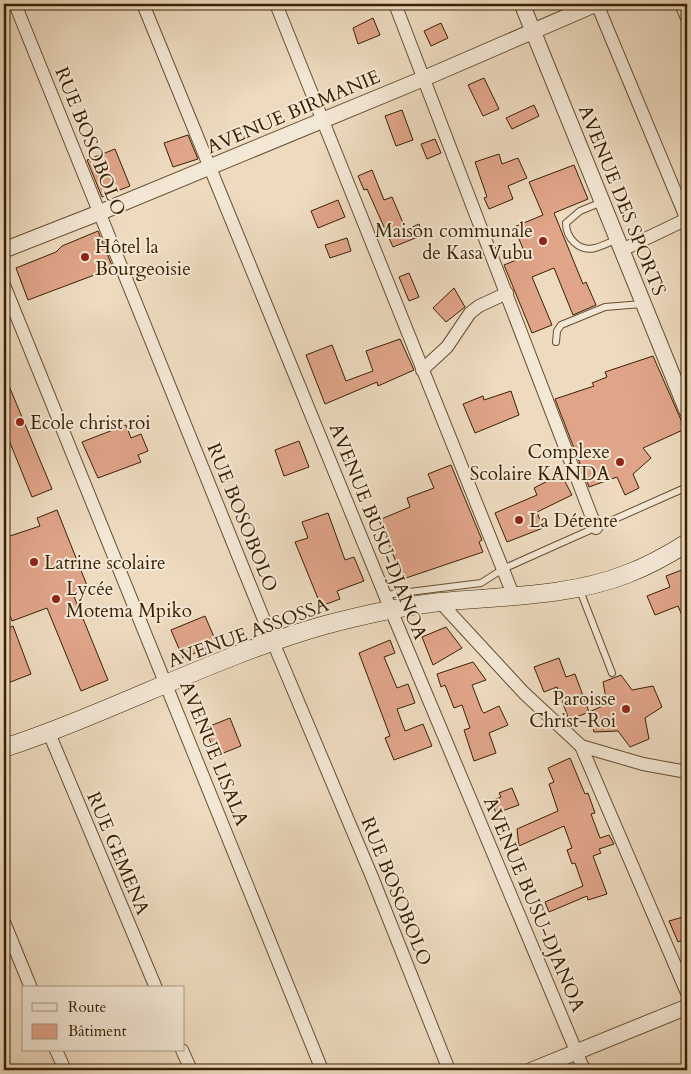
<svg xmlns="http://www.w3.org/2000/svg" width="691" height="1074" font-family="Cardo,serif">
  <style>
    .building { fill: #e0a489; stroke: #392102 }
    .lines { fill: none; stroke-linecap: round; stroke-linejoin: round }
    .service-casing { stroke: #664f31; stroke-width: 8 }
    .minor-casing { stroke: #664f31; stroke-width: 14 }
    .tertiary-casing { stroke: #664f31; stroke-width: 17 }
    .secondary-casing { stroke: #392102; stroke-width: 19 }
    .service { stroke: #f3e7d5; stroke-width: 6 }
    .minor { stroke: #f3e7d5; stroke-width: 12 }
    .tertiary { stroke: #f3e7d5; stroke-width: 15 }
    .secondary { stroke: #f3e7d5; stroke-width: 18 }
    .poi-dot { fill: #8f2418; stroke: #f3e7d5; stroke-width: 2 }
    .labels { text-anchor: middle; stroke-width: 4; stroke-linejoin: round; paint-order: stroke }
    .street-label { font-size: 19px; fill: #392102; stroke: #f3e7d5 }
    .poi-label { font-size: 19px; fill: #392102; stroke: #f3e7d5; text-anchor: start }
  </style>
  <rect width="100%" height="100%" fill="#eddabf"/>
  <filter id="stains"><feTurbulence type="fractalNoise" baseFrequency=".004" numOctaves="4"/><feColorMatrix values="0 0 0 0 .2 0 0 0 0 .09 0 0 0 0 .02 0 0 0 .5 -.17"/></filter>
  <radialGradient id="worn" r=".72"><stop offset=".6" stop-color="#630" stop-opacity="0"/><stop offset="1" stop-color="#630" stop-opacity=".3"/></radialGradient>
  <g class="building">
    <polygon points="373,18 380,35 358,44 353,28"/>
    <polygon points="441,23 448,38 431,46 424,31"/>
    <polygon points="484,78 499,109 483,116 468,85"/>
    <polygon points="534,105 539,116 512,129 506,118"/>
    <polygon points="402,110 413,140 396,146 385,116"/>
    <polygon points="188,135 198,159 173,167 164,143"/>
    <polygon points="435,139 441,153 427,159 421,144"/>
    <polygon points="115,149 130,186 102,197 87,160"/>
    <polygon points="499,154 502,164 518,158 527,178 508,186 513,199 489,209 484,198 487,197 475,162"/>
    <polygon points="574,165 588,199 554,213 583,284 586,282 596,305 573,315 554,268 532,277 552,325 532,333 504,265 526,256 514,227 543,215 529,182"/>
    <polygon points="372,170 384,200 392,197 406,230 419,224 423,235 393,247 367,189 364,190 358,176"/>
    <polygon points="338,200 345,217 318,228 311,211"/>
    <polygon points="98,231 113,268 28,300 16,268 56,252 62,246"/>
    <polygon points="347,238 351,251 330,258 325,245"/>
    <polygon points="409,273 419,297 409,301 399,277"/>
    <polygon points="454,288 465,307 446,322 433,308"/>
    <polygon points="400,339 414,370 378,386 377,382 325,404 306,355 332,345 346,381 373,371 366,351"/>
    <polygon points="653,356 685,429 643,448 651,458 633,474 639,488 625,495 617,477 589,487 555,399 594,386 592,383 607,377 605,372"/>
    <polygon points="4,374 52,489 32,497 4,428"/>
    <polygon points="511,391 519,415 475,433 463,404 483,396 484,400"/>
    <polygon points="126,425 131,438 141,434 148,451 138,455 141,462 98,478 82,442"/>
    <polygon points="299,441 309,467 284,476 275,450"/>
    <polygon points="451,465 482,540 479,542 483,552 403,579 379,520 410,507 407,498 434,488 428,474"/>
    <polygon points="561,474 572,495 537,512 543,528 507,542 495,513 537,495 534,488"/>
    <polygon points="57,510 88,588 73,594 108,680 81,691 47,608 12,621 4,600 4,538 40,526 37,518"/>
    <polygon points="328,513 345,560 354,557 364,581 337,591 340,599 321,606 295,542 308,538 302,522"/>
    <polygon points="687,568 687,627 678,606 655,615 647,596 670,587 666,576"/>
    <polygon points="205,616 217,644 183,658 171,630"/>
    <polygon points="13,626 31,674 8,683 4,673 4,630"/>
    <polygon points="446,627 462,648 433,665 422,637"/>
    <polygon points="390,640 395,653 384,657 397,688 408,684 415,703 397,709 405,731 423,724 432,746 394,760 385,738 390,736 359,653"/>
    <polygon points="559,658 566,677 575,674 589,712 569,720 557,687 544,692 534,667"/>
    <polygon points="473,662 486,680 472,685 482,711 484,713 499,706 508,725 489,733 496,753 474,761 464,730 470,728 462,705 454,708 445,685 441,687 437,674"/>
    <polygon points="621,675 632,690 653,686 662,707 645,718 649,739 630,747 618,731 594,732 589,712 607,704 603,682"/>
    <polygon points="230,718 241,746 216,756 205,728"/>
    <polygon points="570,758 585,794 588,793 595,813 591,814 600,838 609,835 614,844 599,849 601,853 593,856 607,894 588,900 587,896 549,912 545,902 583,886 575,863 572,864 567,850 572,848 564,826 519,846 517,829 558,811 549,784 554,782 548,768"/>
    <polygon points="512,788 519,805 496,813 491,801 501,797 499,793"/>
    <polygon points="683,917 687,925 687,938 678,942 669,921"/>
  </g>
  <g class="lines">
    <defs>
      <g id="service">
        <path d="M 602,202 L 580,211 L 566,223 C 566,238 579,252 595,248 C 603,246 610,242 618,239"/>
        <polyline points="556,342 557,331 561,325 605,307 642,304"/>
        <polyline points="579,588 612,673"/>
        <polyline points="385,595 481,583 503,569 552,547 687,487"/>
      </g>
      <g id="minor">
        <polyline points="15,4 273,642 372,877 449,1070"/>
        <polyline points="143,4 391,610 584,1070"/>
        <polyline points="276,4 514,597"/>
        <polyline points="395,4 596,528"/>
        <polyline points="597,4 687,220"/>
        <polyline points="681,4 687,18"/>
        <polyline points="622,250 687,219"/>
        <polyline points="4,285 322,1070"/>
        <polyline points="422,370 447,347 470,313 479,306 507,293"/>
        <polyline points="440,602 524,693 581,746 643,764 687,772"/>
        <polyline points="49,733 156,988"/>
        <polyline points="581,746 687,993"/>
        <polyline points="4,922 31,988"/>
        <polyline points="56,1050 65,1070"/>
        <polyline points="182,1050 191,1070"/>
      </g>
      <g id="tertiary">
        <polyline points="522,4 687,411"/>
        <polyline points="4,250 101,212 425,78 596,4"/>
        <polyline points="532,1070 687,1007"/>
      </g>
      <path id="secondary" d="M 4,748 C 113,712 215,656 325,625 C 363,615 402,606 440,602 C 502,596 568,597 627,574 C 648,566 668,555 687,543"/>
    </defs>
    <use href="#service" class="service-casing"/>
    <use href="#minor" class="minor-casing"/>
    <use href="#tertiary" class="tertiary-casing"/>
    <use href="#secondary" class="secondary-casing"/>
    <use href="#service" class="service"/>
    <use href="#minor" class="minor"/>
    <use href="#tertiary" class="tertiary"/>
    <use href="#secondary" class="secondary"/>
  </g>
  <g class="poi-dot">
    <circle cx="543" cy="241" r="5"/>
    <circle cx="85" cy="257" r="5"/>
    <circle cx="20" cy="422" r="5"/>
    <circle cx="620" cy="462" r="5"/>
    <circle cx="519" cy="520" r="5"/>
    <circle cx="34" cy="562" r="5"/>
    <circle cx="56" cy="599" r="5"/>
    <circle cx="626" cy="709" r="5"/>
  </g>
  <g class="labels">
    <g class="street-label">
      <text transform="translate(293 111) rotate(-23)" y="7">AVENUE BIRMANIE</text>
      <text transform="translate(91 141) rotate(68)" y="7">RUE BOSOBOLO</text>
      <text transform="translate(623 200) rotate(68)" y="7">AVENUE DES SPORTS</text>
      <text transform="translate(243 517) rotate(68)" y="7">RUE BOSOBOLO</text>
      <text transform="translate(379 531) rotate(68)" y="7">AVENUE BUSU-DJANOA</text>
      <text transform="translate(248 632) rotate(-20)" y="7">AVENUE ASSOSSA</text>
      <text transform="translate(215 753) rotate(68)" y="7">AVENUE LISALA</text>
      <text transform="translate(119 853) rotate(67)" y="7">RUE GEMENA</text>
      <text transform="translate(397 891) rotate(68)" y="7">RUE BOSOBOLO</text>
      <text transform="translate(535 904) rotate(67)" y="7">AVENUE BUSU-DJANOA</text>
    </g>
    <g class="poi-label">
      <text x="533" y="237" text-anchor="end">Maison communale<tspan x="533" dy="22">de Kasa Vubu</tspan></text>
      <text x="95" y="253">Hôtel la<tspan x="95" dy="22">Bourgeoisie</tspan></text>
      <text x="30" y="429">Ecole christ roi</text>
      <text x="610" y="458" text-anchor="end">Complexe<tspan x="610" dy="22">Scolaire KANDA</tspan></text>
      <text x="529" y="527">La Détente</text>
      <text x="44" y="569">Latrine scolaire</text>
      <text x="66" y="595">Lycée<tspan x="66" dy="22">Motema Mpiko</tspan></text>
      <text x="616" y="705" text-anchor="end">Paroisse<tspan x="616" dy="22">Christ-Roi</tspan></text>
    </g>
  </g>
  <rect width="691" height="1074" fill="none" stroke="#eddabf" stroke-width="20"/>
  <rect x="5" y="5" width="681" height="1064" fill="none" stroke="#392102" stroke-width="2.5"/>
  <rect x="10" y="10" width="671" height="1054" fill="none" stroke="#392102"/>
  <rect x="22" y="986" width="162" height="65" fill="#f3e7d5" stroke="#a99881"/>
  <rect x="32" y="1003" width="25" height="8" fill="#f3e7d5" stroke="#a99881"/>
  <text x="68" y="1012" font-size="15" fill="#392102">Route</text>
  <rect x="32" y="1024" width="25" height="15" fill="#e0a489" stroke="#a99881"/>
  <text x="68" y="1036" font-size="15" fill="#392102">Bâtiment</text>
  <rect width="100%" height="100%" filter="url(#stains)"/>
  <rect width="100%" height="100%" fill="url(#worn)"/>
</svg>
